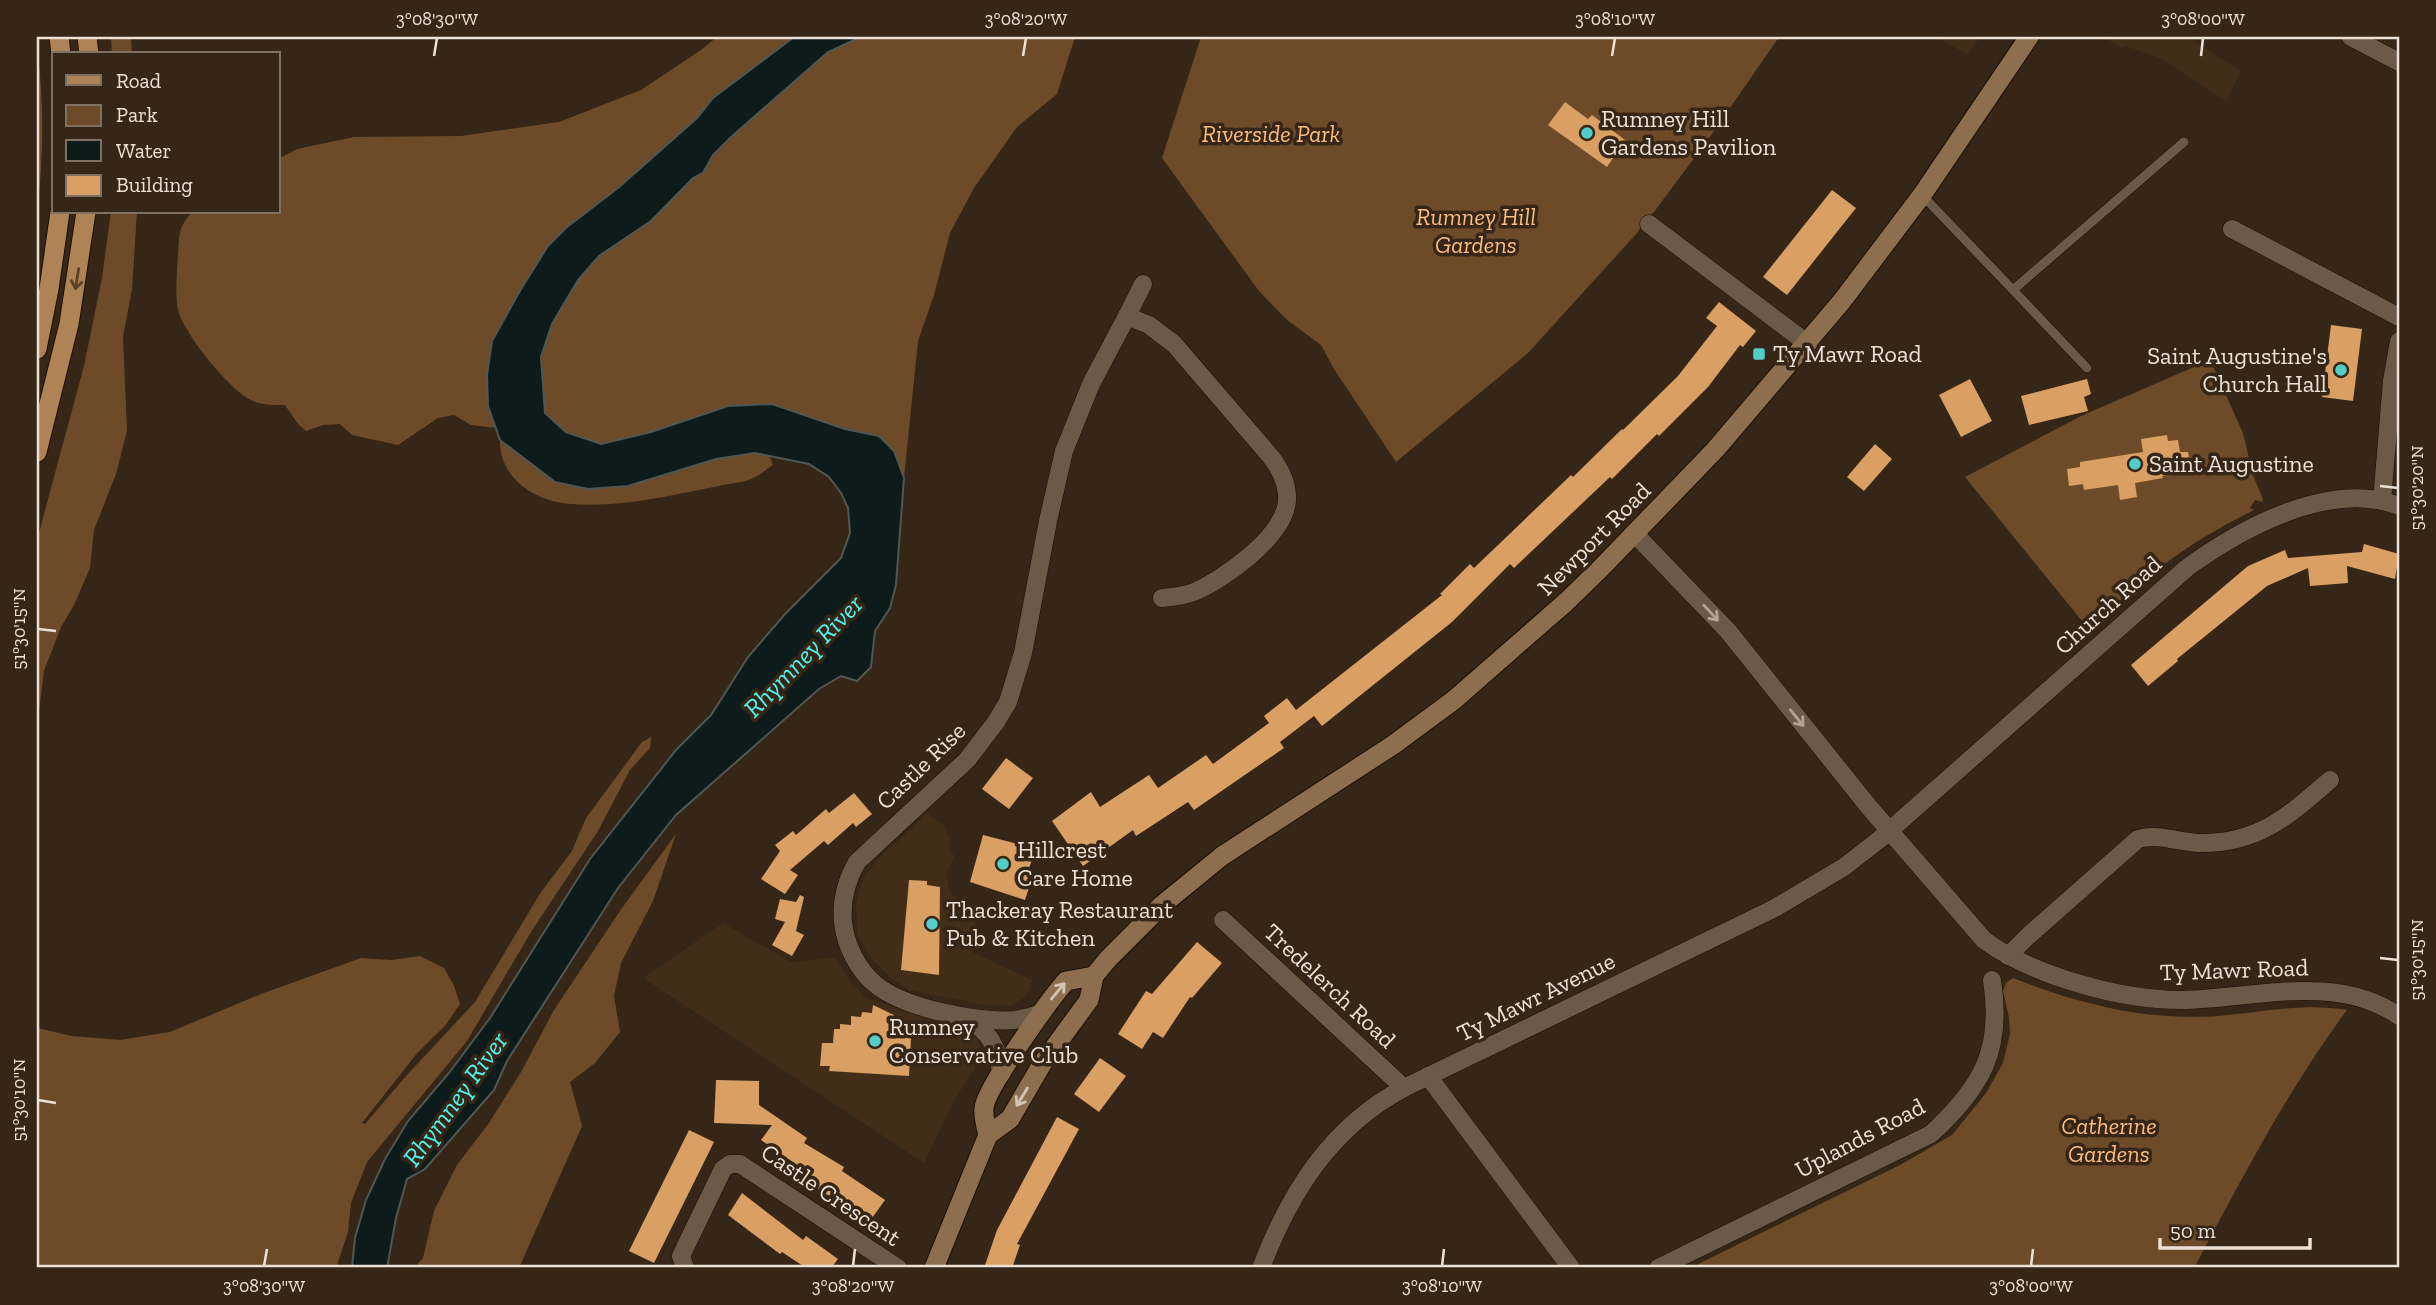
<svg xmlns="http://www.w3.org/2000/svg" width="2436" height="1305" font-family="'Zilla Slab',serif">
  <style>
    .built { fill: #422e18 }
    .green { fill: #6d4b28 }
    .water { fill: #0d1c1b; stroke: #505753; stroke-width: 2 }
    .building { fill: #da9f62 }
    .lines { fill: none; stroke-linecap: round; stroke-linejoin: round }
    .service-casing { stroke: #1d0f02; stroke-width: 10 }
    .minor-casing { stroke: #1d0f02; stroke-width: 19 }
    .secondary-casing { stroke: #1d0f02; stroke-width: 21 }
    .primary-casing { stroke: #1d0f02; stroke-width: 21 }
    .service { stroke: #6b5a48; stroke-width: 9 }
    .minor { stroke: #6b5a48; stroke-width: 18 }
    .secondary { stroke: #8d6f4f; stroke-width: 19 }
    .primary { stroke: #af8355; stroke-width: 19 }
    .oneway { stroke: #5a422a }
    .oneway2 { stroke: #b1a497 }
    .oneway3 { stroke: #d4c4b5 }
    .ticks { fill: none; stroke: #ebe1d7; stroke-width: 2.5 }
    .poi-dot { fill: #54cdc8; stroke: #362617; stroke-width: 2.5 }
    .labels { text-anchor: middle; stroke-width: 7; stroke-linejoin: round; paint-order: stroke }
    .poi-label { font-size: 24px; fill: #ebe1d7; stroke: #362617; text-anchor: start }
    .park-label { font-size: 24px; font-style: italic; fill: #fbbc7d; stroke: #362617 }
    .street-label { font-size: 24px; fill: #ebe1d7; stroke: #362617 }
    .water-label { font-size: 26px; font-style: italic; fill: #4ff6ef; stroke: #362617 }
    .neatline { fill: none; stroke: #ebe1d7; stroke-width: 2.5 }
    .ticks-label { font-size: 18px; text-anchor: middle; fill: #ebe1d7 }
  </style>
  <rect width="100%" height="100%" fill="#362617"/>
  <g class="built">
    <polygon points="1937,37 1980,37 1968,55"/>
    <polygon points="2104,37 2197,37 2195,42 2241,71 2226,102 2164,60 2126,46 2121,48"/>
    <polygon points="927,814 945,825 950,841 948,850 955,856 947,872 948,887 953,896 977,907 970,951 1032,980 1027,995 1013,1005 989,1006 909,990 890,977 871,958 858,936 856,903 862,881 877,860"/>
    <polygon points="723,923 791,962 835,957 848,978 866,998 969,1032 979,1042 981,1059 955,1099 924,1163 643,978"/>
  </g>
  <g class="green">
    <polygon points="111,37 131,37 132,54 112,54"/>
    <path d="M 717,37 L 794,37 L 713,98 L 697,118 L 618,188 L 488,406 L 496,428 L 471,425 L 454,415 L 438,418 L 398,445 L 352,435 L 340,424 L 323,425 L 306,431 L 298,424 L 285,405 C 275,405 263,405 253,401 C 231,392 184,334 178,310 C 175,294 177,272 178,256 C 180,234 177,229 192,212 L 278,212 L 278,159 L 297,149 L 354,137 L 461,136 L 559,122 L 641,90 L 701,50 Z"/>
    <polygon points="861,37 1075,37 1057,94 1017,127 974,188 950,233 934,295 918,341 904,478 894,451 879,436 728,406 651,432 601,444 566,432 545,413 541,357 552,324 578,280 599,256 651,221 693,178 703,173 713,155 730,138 828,52"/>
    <polygon points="1201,37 1779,37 1712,134 1654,212 1640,224 1641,227 1637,233 1528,353 1396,462 1334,369 1321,345 1287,320 1259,291 1162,158"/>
    <path d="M 37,46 C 44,101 44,156 37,211 Z"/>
    <polygon points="111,212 137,212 132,289 123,337 127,431 116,474 94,530 90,568 74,605 61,627 44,671 37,727 37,540 84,366 102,278"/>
    <path d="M 2210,360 L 2243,433 L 2253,475 L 2263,499 L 2262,502 L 2255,500 L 2250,508 L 2254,510 C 2228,523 2203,537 2180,553 C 2147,575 2120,605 2091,632 L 1965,477 L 2081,416 Z"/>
    <path d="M 500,440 L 519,453 L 682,468 L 716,459 L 755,453 L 769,456 L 773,465 C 767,469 761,474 755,477 C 745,483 730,483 719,486 C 673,495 618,508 571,504 C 535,502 499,478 500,440 Z"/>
    <polygon points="651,737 650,748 630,770 598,831 531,932 467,1041 367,1162 351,1203 348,1232 336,1268 37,1268 37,1028 72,1036 120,1040 170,1032 261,994 361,958 391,960 420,956 444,968 454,986 460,1004 445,1026 418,1052 362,1123 365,1124 407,1075 475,1002 541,892 572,851 586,818 642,742"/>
    <polygon points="676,834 653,901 621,963 614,996 620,1032 595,1063 570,1082 582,1126 519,1268 414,1268 423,1258 434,1211 457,1165 489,1123 521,1072 554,1010 622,908"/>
    <path d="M 2013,978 C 2079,1004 2146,1021 2218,1016 C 2260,1013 2305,1002 2347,1010 C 2287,1091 2241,1180 2194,1268 L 1690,1268 L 1900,1165 L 1952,1135 L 1986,1093 L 2003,1063 L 2010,1034 L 2009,1018 L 2003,991 L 2006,983 Z"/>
  </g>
  <polygon class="water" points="794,37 861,37 828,52 730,138 713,155 703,173 693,178 651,221 599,256 578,280 552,324 541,357 545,413 566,432 601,444 651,432 728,406 772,404 845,429 879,436 894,451 904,478 896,585 890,608 875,631 871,667 857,681 841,676 819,689 676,815 618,888 507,1061 494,1090 425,1169 407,1179 396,1218 387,1268 352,1268 355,1238 366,1200 385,1159 408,1121 449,1073 490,1018 590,859 676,750 711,715 748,657 786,613 841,558 850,533 848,508 841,493 829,477 809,464 755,453 716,459 628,486 588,489 555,482 500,440 488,406 487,375 492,341 521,289 548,246 567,227 618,188 697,118 713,98"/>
  <g class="building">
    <polygon points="1565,102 1588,119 1592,115 1625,140 1607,167 1548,125"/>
    <polygon points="1832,190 1856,208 1787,295 1763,277"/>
    <polygon points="1719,302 1756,331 1743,347 1740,345 1708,387 1659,436 1657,434 1612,479 1610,477 1514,568 1510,564 1452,622 1322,726 1314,716 1280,742 1284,748 1194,810 1188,802 1136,836 1133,830 1083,866 1052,821 1091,792 1100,807 1149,775 1158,788 1206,755 1213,764 1269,723 1264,716 1287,698 1296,710 1442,595 1440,594 1470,564 1474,568 1571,475 1573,477 1622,429 1623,430 1678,376 1717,326 1706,318"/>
    <polygon points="2331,325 2362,329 2353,401 2322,397"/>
    <polygon points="1970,379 1992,421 1961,437 1939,395"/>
    <polygon points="2087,379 2091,394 2084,397 2088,411 2029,425 2021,396"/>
    <polygon points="2167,435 2168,441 2178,440 2180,452 2188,452 2191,472 2162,476 2163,478 2135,483 2137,497 2120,500 2118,485 2084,490 2083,484 2069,486 2067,469 2080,467 2080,462 2143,452 2141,439"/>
    <polygon points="1875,444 1892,459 1864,491 1847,477"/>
    <polygon points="2364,544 2399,554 2395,579 2347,566 2348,583 2310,586 2308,568 2267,586 2177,659 2178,661 2148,686 2131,665 2248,566 2285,550 2288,558 2362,552"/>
    <polygon points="1006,758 1033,778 1009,809 982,789"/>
    <polygon points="854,793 872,814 856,827 853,823 828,845 824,841 790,870 798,875 785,894 761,879 780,851 775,845 793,831 796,835 826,809 829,813"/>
    <polygon points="983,835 1022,845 1019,853 1033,858 1028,870 1034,872 1025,900 970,882"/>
    <polygon points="909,880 927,881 927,885 940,887 939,975 901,970"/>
    <polygon points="800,895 804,897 796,931 804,935 792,956 772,945 785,922 775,919 780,899 796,902"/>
    <polygon points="1197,942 1222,963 1192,998 1190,997 1163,1038 1153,1032 1142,1049 1118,1034 1146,991 1152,994"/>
    <polygon points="873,1005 894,1015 891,1033 911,1038 909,1076 829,1071 830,1066 820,1066 822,1043 833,1043 834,1029 840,1029 840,1024 851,1025 851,1016 861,1017 862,1012 872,1013"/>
    <polygon points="1100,1058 1126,1076 1099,1112 1074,1094"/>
    <polygon points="716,1080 759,1081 759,1105 807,1138 804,1143 844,1167 842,1171 885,1200 867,1225 839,1206 841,1203 798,1177 803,1169 761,1140 772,1125 714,1123"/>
    <polygon points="1057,1117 1079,1129 1017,1244 1020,1245 1012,1268 984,1268 997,1230"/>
    <polygon points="689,1130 714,1142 654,1263 629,1251"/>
    <polygon points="742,1193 803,1240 806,1236 838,1259 831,1268 806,1268 782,1252 780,1254 728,1215"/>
  </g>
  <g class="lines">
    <defs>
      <g id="service">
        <polyline points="1922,195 2013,290 2184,142"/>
        <polyline points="2013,290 2087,368"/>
      </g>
      <g id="minor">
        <polyline points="2351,37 2399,62"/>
        <polyline points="1649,224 1808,344"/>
        <polyline points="2232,229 2399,317"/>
        <polyline points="1127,316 1143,284"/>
        <polyline points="2382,501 2392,381 2399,341"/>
        <path d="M 1634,533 L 1728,631 L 1869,807 L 1984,940 C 2033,976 2121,1000 2181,1000 C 2253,999 2335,972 2399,1016"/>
        <polyline points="1223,920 1404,1088"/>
        <path d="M 2008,956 L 2027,937 L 2138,839 C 2158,833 2181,843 2202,843 C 2260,843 2289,815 2330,780"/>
        <path d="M 1040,1014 C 1032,1016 1023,1019 1014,1020 C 978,1023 903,1008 875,984 C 858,970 846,946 843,923 C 841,901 846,881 857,862 L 967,760 L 996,722 L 1008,702 L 1023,653 L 1048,521 L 1064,451 L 1091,384 L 1127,316 L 1149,325 L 1174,344 L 1271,457 C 1281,470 1288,484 1287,501 C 1284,537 1224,579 1194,592 C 1184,596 1173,597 1162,598"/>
        <path d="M 968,1018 C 989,1033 999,1047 1001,1074"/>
        <polyline points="1428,1076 1571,1268"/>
        <polyline points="685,1268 681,1256 723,1169 730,1164 740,1164 898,1268"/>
        <path d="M 1261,1268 C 1290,1192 1331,1127 1404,1088 L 1775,908 L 1844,867 L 1880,839 L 2188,567 C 2242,528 2331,479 2399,506"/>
        <path d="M 1658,1268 L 1931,1134 C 1982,1087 2003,1050 1992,980"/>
      </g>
      <g id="secondary">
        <path d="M 988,1135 C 986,1127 983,1117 984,1108 C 985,1089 1051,998 1066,981 L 1094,976"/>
        <polyline points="934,1268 988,1135 1010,1119 1042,1064 1089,1000 1094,976 1108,959 1162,905 1222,856 1393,745 1454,700 1566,602 1602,567 1715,450 1842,301 1922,195 2029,37"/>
      </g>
      <g id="primary">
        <polyline points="59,37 61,54"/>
        <polyline points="87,37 89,54"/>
        <polyline points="37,349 49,289 60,212"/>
        <polyline points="37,452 69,324 86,212"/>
      </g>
    </defs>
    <use href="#service" class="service-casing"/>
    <use href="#minor" class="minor-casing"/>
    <use href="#secondary" class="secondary-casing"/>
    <use href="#primary" class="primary-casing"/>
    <use href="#service" class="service"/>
    <use href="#minor" class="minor"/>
    <use href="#secondary" class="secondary"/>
    <use href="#primary" class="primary"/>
  </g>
  <defs><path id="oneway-shaft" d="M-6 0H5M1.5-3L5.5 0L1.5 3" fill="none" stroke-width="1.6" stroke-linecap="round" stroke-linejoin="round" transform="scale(1.75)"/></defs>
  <use class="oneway" href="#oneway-shaft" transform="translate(77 279) rotate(99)"/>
  <g class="oneway2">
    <use href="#oneway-shaft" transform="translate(1711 613) rotate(47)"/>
    <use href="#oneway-shaft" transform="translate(1797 718) rotate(51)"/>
  </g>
  <g class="oneway3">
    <use href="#oneway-shaft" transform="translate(1058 991) rotate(-50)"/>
    <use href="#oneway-shaft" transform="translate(1022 1097) rotate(121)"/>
  </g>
  <path class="ticks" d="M 434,56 L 437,38M 1023,56 L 1026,38M 1612,56 L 1615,38M 2201,56 L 2203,38M 2380,486 L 2398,488M 38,629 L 56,631M 2380,958 L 2398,960M 38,1100 L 56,1103M 264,1266 L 267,1249M 853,1266 L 855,1249M 1442,1266 L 1444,1249M 2031,1266 L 2033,1249"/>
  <g class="poi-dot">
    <circle cx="1587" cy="133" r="7"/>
    <rect x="1752" y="347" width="14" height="14" rx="3.5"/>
    <circle cx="2341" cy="370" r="7"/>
    <circle cx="2135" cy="464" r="7"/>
    <circle cx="1003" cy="864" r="7"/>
    <circle cx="932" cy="924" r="7"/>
    <circle cx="875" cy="1041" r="7"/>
  </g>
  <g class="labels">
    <g class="poi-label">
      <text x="1601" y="127">Rumney Hill<tspan x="1601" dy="28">Gardens Pavilion</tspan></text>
      <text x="1773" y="362">Ty Mawr Road</text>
      <text x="2327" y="364" text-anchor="end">Saint Augustine's<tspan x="2327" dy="28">Church Hall</tspan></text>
      <text x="2149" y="472">Saint Augustine</text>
      <text x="1017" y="858">Hillcrest<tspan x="1017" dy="28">Care Home</tspan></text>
      <text x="946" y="918">Thackeray Restaurant<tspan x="946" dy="28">Pub &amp; Kitchen</tspan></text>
      <text x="889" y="1035">Rumney<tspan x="889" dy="28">Conservative Club</tspan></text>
    </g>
    <g class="park-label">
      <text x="1271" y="142">Riverside Park</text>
      <text x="1476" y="225">Rumney Hill<tspan x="1476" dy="28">Gardens</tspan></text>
      <text x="2109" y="1134">Catherine<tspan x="2109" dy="28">Gardens</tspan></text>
    </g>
    <g class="street-label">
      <text transform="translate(1594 539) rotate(-45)" y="8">Newport Road</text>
      <text transform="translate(2108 605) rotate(-42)" y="8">Church Road</text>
      <text transform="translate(921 766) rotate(-44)" y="8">Castle Rise</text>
      <text transform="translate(2234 970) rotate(-2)" y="8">Ty Mawr Road</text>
      <text transform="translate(1330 986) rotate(43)" y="8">Tredelerch Road</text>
      <text transform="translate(1536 997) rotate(-26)" y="8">Ty Mawr Avenue</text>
      <text transform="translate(1860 1138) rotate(-28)" y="8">Uplands Road</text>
      <text transform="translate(831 1195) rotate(34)" y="8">Castle Crescent</text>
    </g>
    <g class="water-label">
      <text transform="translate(803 656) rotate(-46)" y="9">Rhymney River</text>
      <text transform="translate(455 1099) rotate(-54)" y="9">Rhymney River</text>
    </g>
  </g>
  <rect width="2436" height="1305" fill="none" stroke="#362617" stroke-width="77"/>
  <rect x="52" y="52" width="228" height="161" fill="#362617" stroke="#7e7164" stroke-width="2"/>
  <rect x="66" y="75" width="35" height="10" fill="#af8355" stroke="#7e7164" stroke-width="2"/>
  <text x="116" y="88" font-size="21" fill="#ebe1d7">Road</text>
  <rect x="66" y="105" width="35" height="21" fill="#6d4b28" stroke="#7e7164" stroke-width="2"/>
  <text x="116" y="122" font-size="21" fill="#ebe1d7">Park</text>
  <rect x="66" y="140" width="35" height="21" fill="#0d1c1b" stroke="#7e7164" stroke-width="2"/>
  <text x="116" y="158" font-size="21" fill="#ebe1d7">Water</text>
  <rect x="66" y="175" width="35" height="21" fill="#da9f62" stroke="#7e7164" stroke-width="2"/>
  <text x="116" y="192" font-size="21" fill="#ebe1d7">Building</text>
  <path d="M2160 1238v10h150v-10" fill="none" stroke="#ebe1d7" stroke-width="3.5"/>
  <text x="2170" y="1238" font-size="21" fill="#ebe1d7" stroke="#362617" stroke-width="5" paint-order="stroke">50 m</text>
  <rect x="38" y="38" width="2360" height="1228" class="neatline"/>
  <g class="ticks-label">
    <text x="437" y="25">3°08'30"W</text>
    <text x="1026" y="25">3°08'20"W</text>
    <text x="1615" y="25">3°08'10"W</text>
    <text x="2203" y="25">3°08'00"W</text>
    <text transform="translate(2417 488) rotate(-90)" y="6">51°30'20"N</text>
    <text transform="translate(19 629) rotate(-90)" y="6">51°30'15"N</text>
    <text transform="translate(2417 960) rotate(-90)" y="6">51°30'15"N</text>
    <text transform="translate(19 1100) rotate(-90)" y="6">51°30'10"N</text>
    <text x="264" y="1292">3°08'30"W</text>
    <text x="853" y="1292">3°08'20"W</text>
    <text x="1442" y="1292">3°08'10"W</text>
    <text x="2031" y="1292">3°08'00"W</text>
  </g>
</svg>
